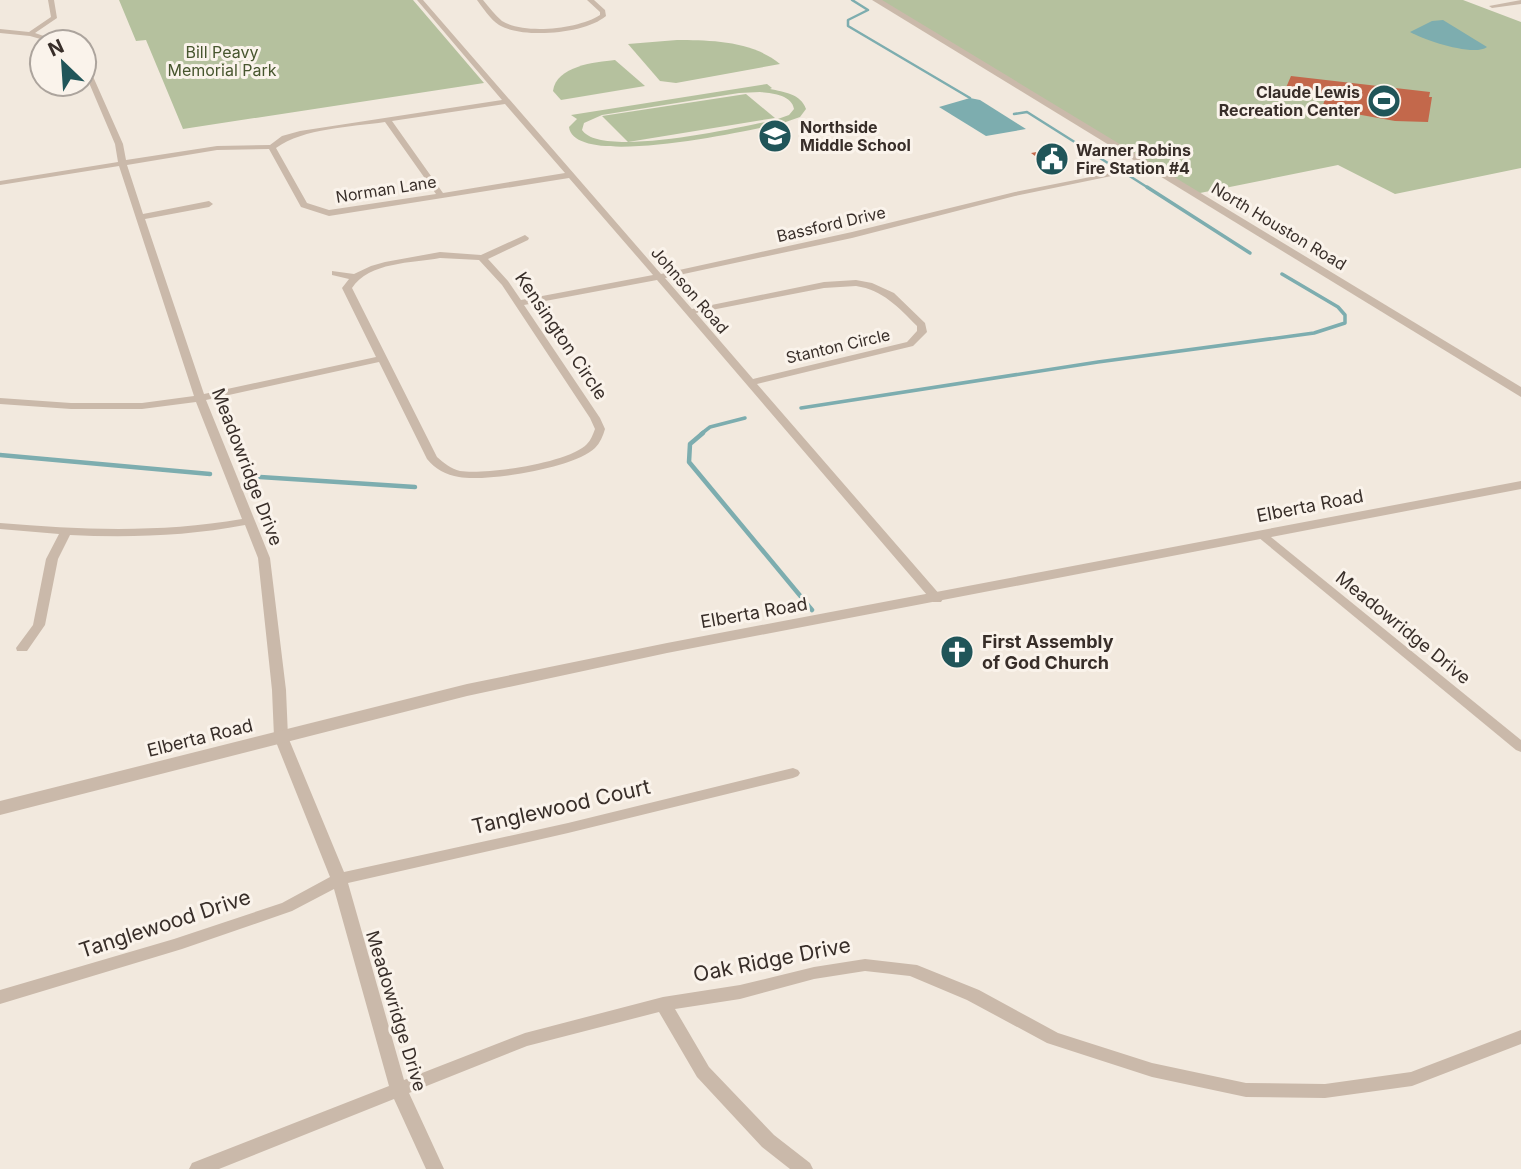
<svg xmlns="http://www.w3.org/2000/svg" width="1521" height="1169" font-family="Inter,sans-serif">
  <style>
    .green { fill: #b5c19e; fill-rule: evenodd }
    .water { fill: #7dadaf }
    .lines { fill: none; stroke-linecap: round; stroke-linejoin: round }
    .stream-far2 { stroke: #7dadaf; stroke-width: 2.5 }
    .stream-far1 { stroke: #7dadaf; stroke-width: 3.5 }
    .stream { stroke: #7dadaf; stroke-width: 4.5 }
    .building { fill: #c3684b }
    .minor { fill: #cab9aa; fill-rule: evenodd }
    .tertiary { fill: #cab9aa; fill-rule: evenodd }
    .labels { text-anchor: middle; stroke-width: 6; stroke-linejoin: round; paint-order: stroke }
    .far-park-label { font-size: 16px; fill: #47562e; stroke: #faf3eb }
    .far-poi-label { font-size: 16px; font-weight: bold; fill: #382e29; stroke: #faf3eb; text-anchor: start }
    .far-street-label { font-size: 16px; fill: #382e29; stroke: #faf3eb }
    .street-label { font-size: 18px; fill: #382e29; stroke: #faf3eb }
    .poi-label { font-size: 18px; font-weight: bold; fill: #382e29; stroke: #faf3eb; text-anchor: start }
    .near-street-label { font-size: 21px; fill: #382e29; stroke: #faf3eb }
  </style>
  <rect width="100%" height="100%" fill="#f2e9de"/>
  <g class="green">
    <polygon points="119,0 413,0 484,83 183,129 146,40 136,41"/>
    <polygon points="876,0 1463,0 1521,22 1521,168 1395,194 1338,165 1195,194"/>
    <path d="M 677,40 C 710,40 753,41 780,64 L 676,83 L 660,81 L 628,44 Z"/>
    <path d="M 615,60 L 645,86 L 561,100 L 553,91 C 556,66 595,62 615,60 Z"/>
    <path d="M 767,84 L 772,88 L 770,89 C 784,92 801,94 806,109 L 800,117 L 780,124 C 750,130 574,170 569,127 L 577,119 L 571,115 ZM 760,92 C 772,93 792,95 794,109 L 789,115 L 775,120 C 741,127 601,159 582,130 L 584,123 L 602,115 L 739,93 Z"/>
    <polygon points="746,94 775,118 628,142 602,116"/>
  </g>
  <g class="water">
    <path d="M 1443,20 L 1487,47 C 1474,57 1424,40 1410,32 L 1432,21 Z"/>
    <polygon points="970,98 980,100 1026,129 986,136 939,107"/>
  </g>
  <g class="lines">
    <g class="stream-far2">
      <polyline points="852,0 868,10 848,20 848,26 970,98"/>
      <polyline points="1014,114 1027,112 1119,170"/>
      <polyline points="1128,175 1150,189"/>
    </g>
    <g class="stream-far1">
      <polyline points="1147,187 1250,253"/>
      <polyline points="801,408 1098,362 1314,333 1345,323 1345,315 1338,307 1282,274"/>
      <polyline points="701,434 710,427 745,418"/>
    </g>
    <g class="stream">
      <polyline points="703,433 690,444 689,462 812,610"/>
      <polyline points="0,455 210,474"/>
      <polyline points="260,477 415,487"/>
    </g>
  </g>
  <g class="building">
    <polygon points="1291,76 1430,92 1429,97 1432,97 1428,122 1395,121 1322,108 1325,99 1297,96 1295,91 1285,90"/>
    <polygon points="1048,150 1068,163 1050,167 1031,153"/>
  </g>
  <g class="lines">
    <g class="minor">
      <polygon points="48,0 54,0 57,18 35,33 61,42 51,42 30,36 0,33 0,29 29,32 51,17"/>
      <path d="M 417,0 L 423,0 L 661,274 L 852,232 L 1015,192 L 1151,165 L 1155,167 L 1015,196 L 852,238 L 665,278 L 692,309 L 824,282 L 856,280 L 872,283 L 894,293 L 925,323 L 927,332 L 913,346 L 757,384 L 941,596 L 943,599 L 941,602 L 933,602 L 657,280 L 524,305 L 600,418 L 605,429 C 603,436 600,443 595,448 C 575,468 487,482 459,477 C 446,475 435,469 427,459 L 379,362 L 206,400 L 270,558 L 286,690 L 288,737 L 344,872 L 568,823 L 793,768 L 798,770 L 800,773 L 798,776 L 793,778 L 568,833 L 348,883 L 404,1080 L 525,1033 L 663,997 L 740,985 L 814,967 L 865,959 L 917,965 L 979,990 L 1058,1033 L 1152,1063 L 1246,1083 L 1325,1084 L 1411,1072 L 1521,1030 L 1521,1044 L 1412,1086 L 1325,1098 L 1246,1097 L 1152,1077 L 1047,1043 L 967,1000 L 910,976 L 865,971 L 814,979 L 740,999 L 675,1009 L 709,1067 L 774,1135 L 810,1163 L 813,1169 L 790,1169 L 762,1147 L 697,1077 L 659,1012 L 527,1046 L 409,1093 L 444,1169 L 426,1169 L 394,1099 L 219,1169 L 189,1169 L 192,1163 L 389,1086 L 334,889 L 292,911 L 182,949 L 0,1004 L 0,990 L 174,939 L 282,903 L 330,877 L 274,737 L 272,690 L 258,558 L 245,525 C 187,536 129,538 70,535 L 58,559 L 45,625 L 27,651 L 17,651 L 16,648 L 33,625 L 46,559 L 59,534 L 0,529 L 0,523 C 82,530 161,533 242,519 L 196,402 L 142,409 L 71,409 L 0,404 L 0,398 L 71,403 L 142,403 L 194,396 L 119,166 L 0,185 L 0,181 L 118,162 L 115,144 L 84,71 L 84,61 L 87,63 L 123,144 L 126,160 L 217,146 L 270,145 L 282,136 L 300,131 L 502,100 ZM 505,104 L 565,173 L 443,193 L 392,121 ZM 385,122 L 436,194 L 329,210 L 307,203 L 276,148 C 304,128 351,127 385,122 ZM 269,149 L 301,207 L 329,216 L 569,178 L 653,275 L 521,300 L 508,281 L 488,259 L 528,240 L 529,238 L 525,235 L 481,255 L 440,252 L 385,262 L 371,266 L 354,274 L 332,271 L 332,275 L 349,279 L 342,288 L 376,357 L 204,394 L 145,219 L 209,207 L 213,204 L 209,201 L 143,214 L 127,165 L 217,150 ZM 440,258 L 479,260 L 502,285 L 590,418 L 595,429 C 593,434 591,440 587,444 C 569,463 486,475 460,471 C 451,469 444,463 437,457 L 352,288 C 369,262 412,263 440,258 ZM 856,286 C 883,290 898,307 917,326 L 917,331 L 907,342 L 753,379 L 696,313 L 824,288 Z"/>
      <path d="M 477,0 L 483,0 C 489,7 495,15 502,21 C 524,35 579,29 600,15 L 600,12 L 587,0 L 594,0 L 605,10 L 606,16 C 585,34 523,39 499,25 C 490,19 483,8 477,0 Z"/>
      <polygon points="1521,0 1521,4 1492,8 1489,6"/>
      <polygon points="1262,531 1266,533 1521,740 1521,752 1516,750 1258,537 1256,535"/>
    </g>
    <g class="tertiary">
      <polygon points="872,0 882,0 1521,387 1521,397"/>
      <polygon points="1521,481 1521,489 667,653 467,696 0,815 0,801 467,684 667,643"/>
    </g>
  </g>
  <defs>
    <symbol id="stadium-disc" viewBox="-11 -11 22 22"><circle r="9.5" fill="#205559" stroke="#faf3eb"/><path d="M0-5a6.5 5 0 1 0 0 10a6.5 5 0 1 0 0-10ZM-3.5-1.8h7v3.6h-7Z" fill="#fff"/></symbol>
    <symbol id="school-disc" viewBox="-11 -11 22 22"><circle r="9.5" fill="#205559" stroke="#faf3eb"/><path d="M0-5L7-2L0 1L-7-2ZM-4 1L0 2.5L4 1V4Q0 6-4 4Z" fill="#fff"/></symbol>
    <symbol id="civic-disc" viewBox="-11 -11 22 22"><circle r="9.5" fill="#205559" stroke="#faf3eb"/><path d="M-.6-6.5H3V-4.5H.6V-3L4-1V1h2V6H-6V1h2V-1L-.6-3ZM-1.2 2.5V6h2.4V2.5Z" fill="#fff"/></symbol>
    <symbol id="church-disc" viewBox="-11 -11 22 22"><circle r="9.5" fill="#205559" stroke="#faf3eb"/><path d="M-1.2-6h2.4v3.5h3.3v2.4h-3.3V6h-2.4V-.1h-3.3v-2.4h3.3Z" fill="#fff"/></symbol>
  </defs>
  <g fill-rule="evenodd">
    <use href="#stadium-disc" x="1365" y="82" width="38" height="38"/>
    <use href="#school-disc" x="756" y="117" width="38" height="38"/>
    <use href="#civic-disc" x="1033" y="140" width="38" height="38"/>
    <use href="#church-disc" x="938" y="633" width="38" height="38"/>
  </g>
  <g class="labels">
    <g class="far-park-label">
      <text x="222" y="58">Bill Peavy<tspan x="222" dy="18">Memorial Park</tspan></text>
    </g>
    <g class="far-poi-label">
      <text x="1360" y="98" text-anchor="end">Claude Lewis<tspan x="1360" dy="18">Recreation Center</tspan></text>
      <text x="800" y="133">Northside<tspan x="800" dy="18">Middle School</tspan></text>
      <text x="1076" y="156">Warner Robins<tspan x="1076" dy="18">Fire Station #4</tspan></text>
    </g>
    <g class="far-street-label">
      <text transform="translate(386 189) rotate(-9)" y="6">Norman Lane</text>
      <text transform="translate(831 224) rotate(-13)" y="6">Bassford Drive</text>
      <text transform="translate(1279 226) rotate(31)" y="6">North Houston Road</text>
      <text transform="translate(690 290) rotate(49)" y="6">Johnson Road</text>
      <text transform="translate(838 346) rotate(-13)" y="6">Stanton Circle</text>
    </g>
    <g class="street-label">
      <text transform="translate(561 336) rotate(56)" y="6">Kensington Circle</text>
      <text transform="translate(247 467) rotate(69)" y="6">Meadowridge Drive</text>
      <text transform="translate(1310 506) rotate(-11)" y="6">Elberta Road</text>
      <text transform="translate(754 613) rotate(-10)" y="6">Elberta Road</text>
      <text transform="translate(1403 628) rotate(39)" y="6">Meadowridge Drive</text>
      <text transform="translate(200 738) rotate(-14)" y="6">Elberta Road</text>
      <text transform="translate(396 1011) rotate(73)" y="6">Meadowridge Drive</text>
    </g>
    <g class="poi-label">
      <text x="982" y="648">First Assembly<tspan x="982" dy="21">of God Church</tspan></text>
    </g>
    <g class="near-street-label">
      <text transform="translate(561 807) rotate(-13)" y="7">Tanglewood Court</text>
      <text transform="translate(165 924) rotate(-18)" y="7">Tanglewood Drive</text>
      <text transform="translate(772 960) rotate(-11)" y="7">Oak Ridge Drive</text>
    </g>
  </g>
  <g transform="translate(63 63) rotate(335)"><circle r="33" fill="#faf3eb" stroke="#aca49d" stroke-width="2"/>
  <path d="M0-5L12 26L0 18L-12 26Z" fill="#205559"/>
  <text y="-10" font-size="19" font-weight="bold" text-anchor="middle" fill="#382e29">N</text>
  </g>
</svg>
